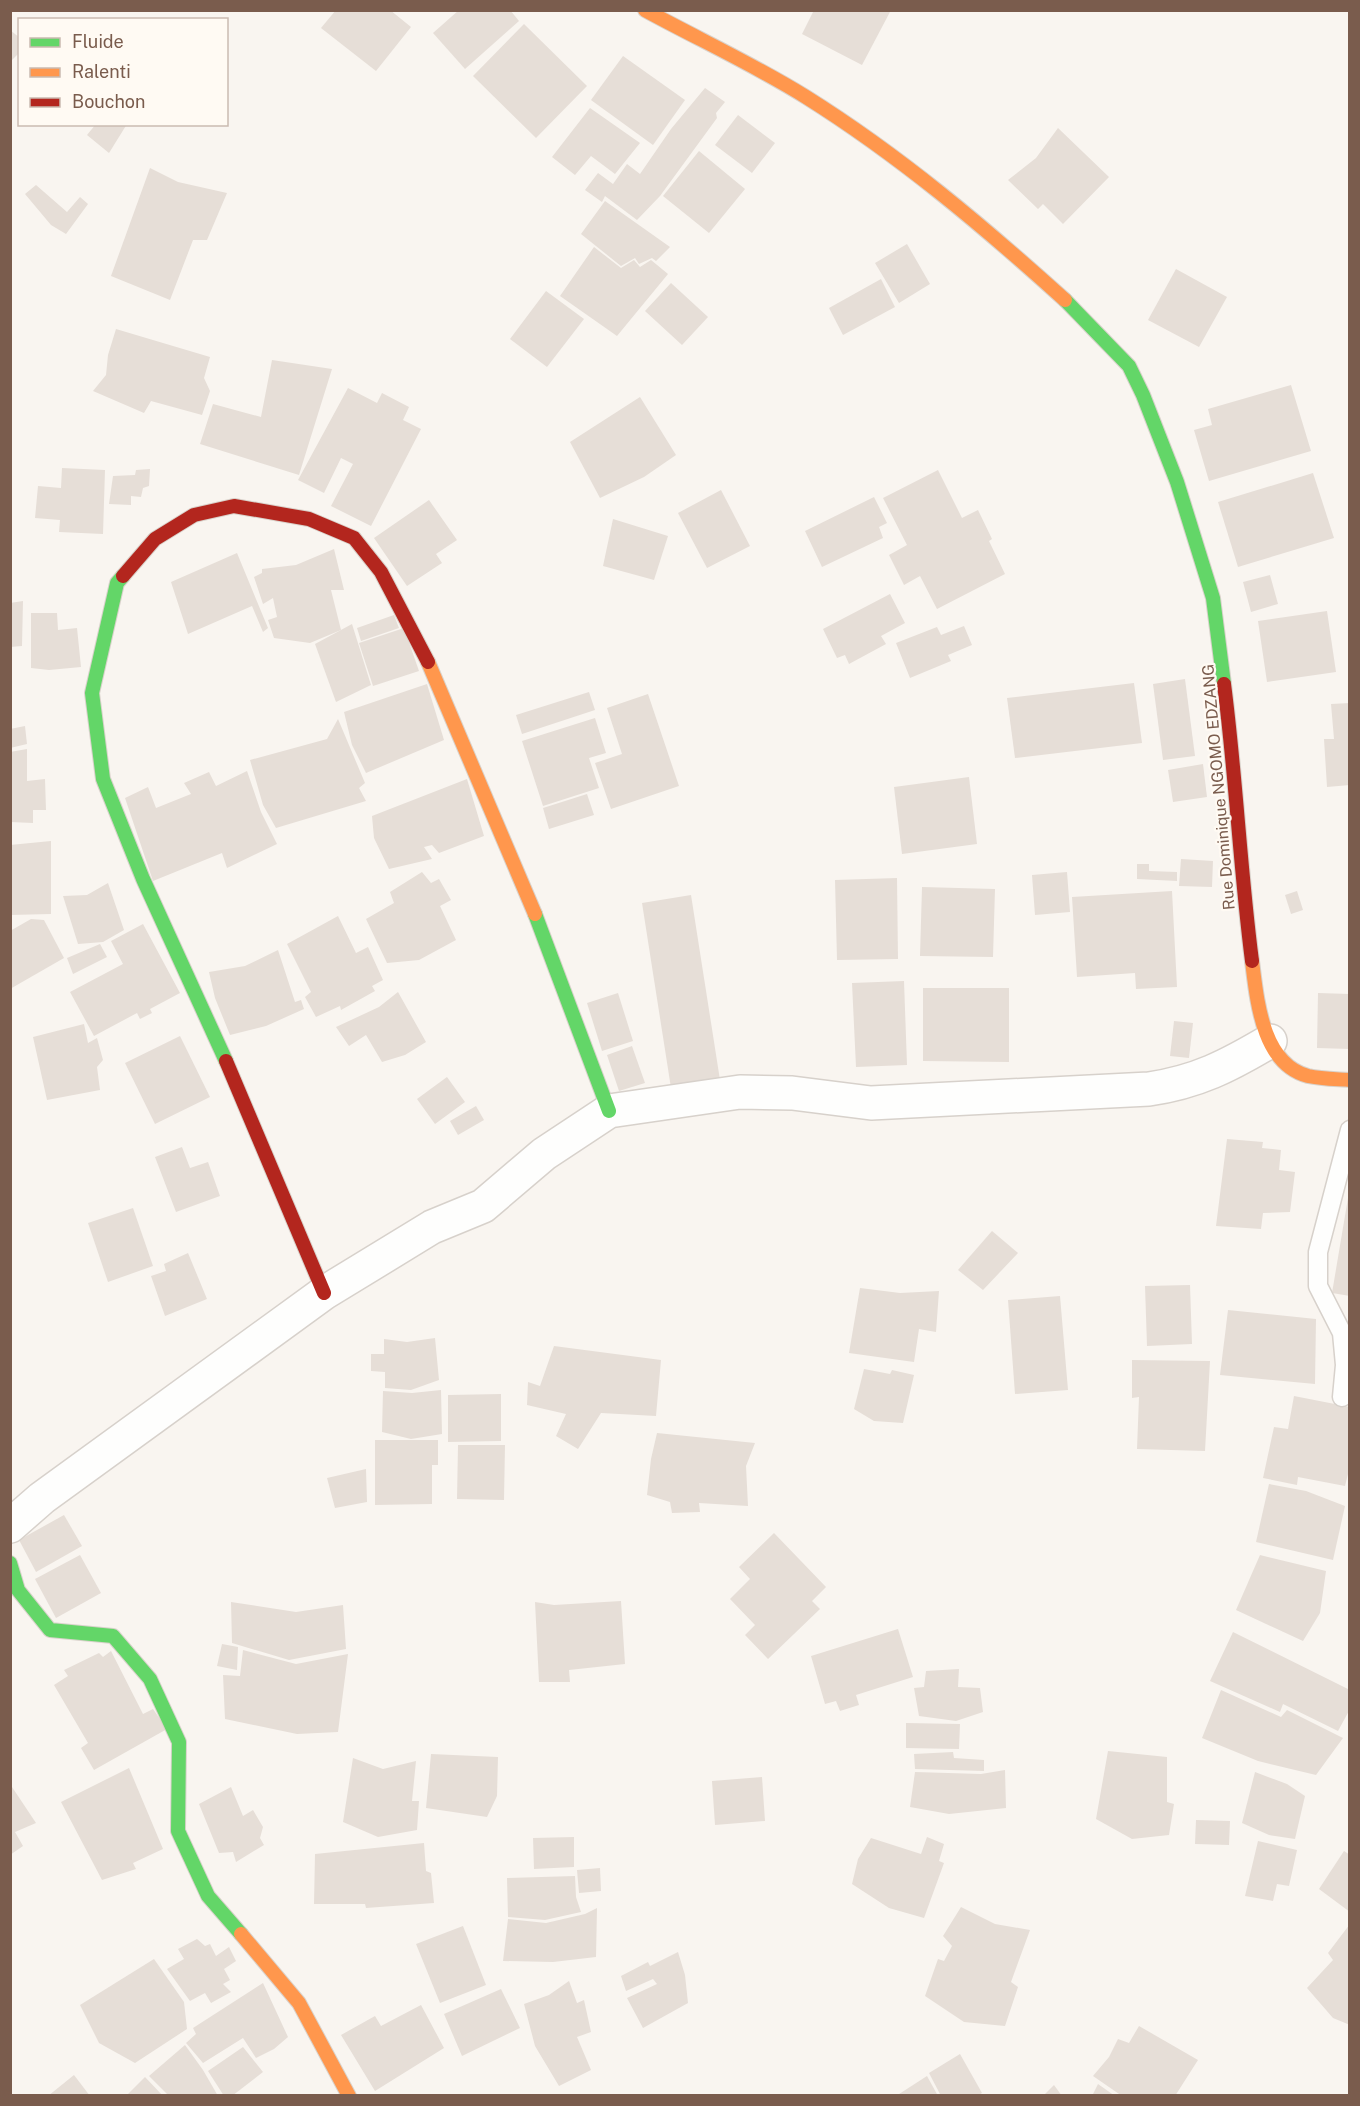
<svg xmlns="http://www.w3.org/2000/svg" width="1360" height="2106" font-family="'Public Sans',sans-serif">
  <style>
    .building { fill: #e6ded7 }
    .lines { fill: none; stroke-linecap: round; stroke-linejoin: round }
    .lane-casing { stroke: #d7d1cb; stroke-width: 21 }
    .street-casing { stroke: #d7d1cb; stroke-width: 36 }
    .fast-casing { stroke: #d9d2cb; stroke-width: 16 }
    .slow-casing { stroke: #d9d2cb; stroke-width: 16 }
    .jam-casing { stroke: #d9d2cb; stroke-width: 16 }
    .lane { stroke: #fefefd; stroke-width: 18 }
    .street { stroke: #fefefd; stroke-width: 33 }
    .fast { stroke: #63d668; stroke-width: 14 }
    .slow { stroke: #ff974d; stroke-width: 14 }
    .jam { stroke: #b3261e; stroke-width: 14 }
    .labels { text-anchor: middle; stroke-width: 4.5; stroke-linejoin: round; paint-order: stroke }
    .street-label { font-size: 16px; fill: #7a5c4d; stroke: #fffaf3 }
  </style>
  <rect width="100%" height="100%" fill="#f9f5f0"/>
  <g class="building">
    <polygon points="336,10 390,10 411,27 376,71 321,28"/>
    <polygon points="459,10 510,10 519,21 465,69 433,33"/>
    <polygon points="814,10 891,10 862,65 802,34"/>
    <polygon points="524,24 587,86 536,138 473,76"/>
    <polygon points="10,30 20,38 20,52 10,62"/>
    <polygon points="623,56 685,100 653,145 591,100"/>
    <polygon points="705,88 725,102 716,113 717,118 660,196 637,220 605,196 602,202 585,190 598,173 613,184 627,164 640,174 671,129"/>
    <polygon points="590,108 640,143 615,174 591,156 575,175 552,157"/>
    <polygon points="738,115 775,143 752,173 715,145"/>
    <polygon points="96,124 127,124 109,153 87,135"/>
    <polygon points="1058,128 1109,177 1063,224 1043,204 1038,209 1008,180 1036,158"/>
    <polygon points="699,151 745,189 709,233 663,196"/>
    <polygon points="150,168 178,182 227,193 207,240 193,240 170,300 111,276"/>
    <polygon points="36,185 67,212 80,197 88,204 66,234 51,225 25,194"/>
    <polygon points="605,201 670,247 656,261 652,258 639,264 635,258 621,266 581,234"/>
    <polygon points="907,244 930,284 899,303 875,263"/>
    <polygon points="594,247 621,268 634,260 640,267 651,260 668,274 617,336 560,296"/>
    <polygon points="1176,269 1227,297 1199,347 1148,320"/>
    <polygon points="881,279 895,307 843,335 829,308"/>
    <polygon points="671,283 708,317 682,345 645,311"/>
    <polygon points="546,291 584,319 547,367 510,339"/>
    <polygon points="116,329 210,357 204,378 210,391 202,415 151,401 144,413 93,391 106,375 108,355"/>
    <polygon points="272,360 332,369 299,475 200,444 213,404 261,417"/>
    <polygon points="1291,385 1311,451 1209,481 1194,430 1212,425 1208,409"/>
    <polygon points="348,388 377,403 382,393 409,407 403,420 421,429 371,526 331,506 353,464 341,458 324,493 298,480"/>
    <polygon points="640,397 676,455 644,477 600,498 570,442"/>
    <polygon points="62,468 105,470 103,534 59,532 60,520 35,518 38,486 61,488"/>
    <polygon points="150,469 149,486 143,488 141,497 131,496 131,505 109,504 113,476 135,475 136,470"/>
    <polygon points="938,470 962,518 978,510 992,539 989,541 1005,574 937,609 920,576 904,585 889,555 907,545 883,498"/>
    <polygon points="1313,473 1334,538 1238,567 1218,502"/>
    <polygon points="721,490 750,546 707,568 678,513"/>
    <polygon points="874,497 887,523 879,527 883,538 822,567 805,531"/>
    <polygon points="429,500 457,540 436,554 442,563 407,586 374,538"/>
    <polygon points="613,519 668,536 654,580 603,566"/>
    <polygon points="334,549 344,590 331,590 341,630 310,643 274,638 268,620 277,617 273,598 263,604 254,577 262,573 262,569 296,565"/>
    <polygon points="237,553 268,628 263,632 252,606 188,634 171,582"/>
    <polygon points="1270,575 1278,604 1251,612 1243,582"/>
    <polygon points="890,594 905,623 881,636 886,644 849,664 845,655 837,658 823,629"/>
    <polygon points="23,601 22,646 10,647 10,603"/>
    <polygon points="1327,611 1336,672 1267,682 1258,621"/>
    <polygon points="31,613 57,613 58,630 77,628 81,667 49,670 31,668"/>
    <polygon points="394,615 399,628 361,641 357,628"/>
    <polygon points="352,624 371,685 336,702 315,644"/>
    <polygon points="964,626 972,645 948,655 951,661 910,678 896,643 937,627 941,635"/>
    <polygon points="404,628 419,671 373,686 359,643"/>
    <polygon points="1185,679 1195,756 1163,760 1153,684"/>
    <polygon points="1134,683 1142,743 1015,758 1007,698"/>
    <polygon points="427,684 444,740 366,773 352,745 344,712"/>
    <polygon points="589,692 595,710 522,734 516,715"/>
    <polygon points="648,694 679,786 611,809 595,763 622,754 607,708"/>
    <polygon points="1350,703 1350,785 1327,787 1324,739 1334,739 1331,704"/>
    <polygon points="595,718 606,753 589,758 599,788 543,806 522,741"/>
    <polygon points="338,719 365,783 359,788 366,801 276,828 263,805 250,760 327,739"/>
    <polygon points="25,726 27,744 10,748 10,729"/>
    <polygon points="27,749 27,781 45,779 46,810 33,810 33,823 10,822 10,752"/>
    <polygon points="1203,764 1207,797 1173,802 1168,770"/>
    <polygon points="247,771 261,812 277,844 227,868 222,853 153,881 125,798 148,787 156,808 191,794 184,783 209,772 216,786"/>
    <polygon points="969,777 977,844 902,854 894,787"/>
    <polygon points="467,779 484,836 439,853 432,845 424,847 432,859 389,869 374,838 372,816"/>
    <polygon points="587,794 594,815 549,829 543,808"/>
    <polygon points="51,841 51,914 10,915 10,845"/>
    <polygon points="1181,859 1213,861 1212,887 1179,886"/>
    <polygon points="1137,864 1149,864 1149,871 1177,872 1177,881 1137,879"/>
    <polygon points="422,872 431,883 439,879 451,900 440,906 456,940 419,960 387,963 366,919 394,903 390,892"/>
    <polygon points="1067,872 1070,912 1035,915 1032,875"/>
    <polygon points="897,878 898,959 837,960 835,880"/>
    <polygon points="108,883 124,930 103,942 78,944 63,896 87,895"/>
    <polygon points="922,887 995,889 993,957 920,956"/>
    <polygon points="1172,891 1177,987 1136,989 1135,973 1077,977 1072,897"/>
    <polygon points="1297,891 1303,910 1291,914 1285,895"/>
    <polygon points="691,895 720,1080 671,1088 642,903"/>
    <polygon points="338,916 356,953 368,947 383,980 372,986 375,991 341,1010 340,1006 316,1017 305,997 311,992 287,944"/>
    <polygon points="31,919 44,920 64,958 10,989 10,931"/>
    <polygon points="143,924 180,993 150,1009 152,1013 140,1019 137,1013 94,1036 70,992 123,964 111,941"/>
    <polygon points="100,944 107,957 73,974 67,958"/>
    <polygon points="278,950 295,1002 301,1000 304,1009 266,1026 230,1035 215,998 209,972 245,966"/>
    <polygon points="904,981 907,1065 856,1067 852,983"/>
    <polygon points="923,988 1009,988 1009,1062 923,1061"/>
    <polygon points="398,992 426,1042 405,1055 382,1062 366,1035 349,1046 336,1027 379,1007"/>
    <polygon points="618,993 633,1041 602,1051 587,1003"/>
    <polygon points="1318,993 1350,994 1350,1049 1317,1048"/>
    <polygon points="1174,1021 1193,1023 1189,1058 1170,1056"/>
    <polygon points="84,1024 88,1043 97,1038 103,1060 97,1067 100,1090 47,1100 33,1037"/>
    <polygon points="180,1036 210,1097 155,1124 125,1063"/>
    <polygon points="632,1046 645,1083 619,1091 607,1055"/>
    <polygon points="447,1077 465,1102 435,1124 417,1099"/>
    <polygon points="476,1106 484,1120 458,1135 450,1121"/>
    <polygon points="1227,1139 1263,1142 1262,1148 1281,1150 1279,1170 1295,1172 1290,1212 1263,1213 1261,1229 1216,1226"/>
    <polygon points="182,1147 190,1168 208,1162 220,1196 176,1212 155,1157"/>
    <polygon points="1348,1198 1350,1198 1350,1296 1332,1293"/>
    <polygon points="133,1208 153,1266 108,1282 88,1223"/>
    <polygon points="992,1231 1018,1253 983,1290 958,1270"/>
    <polygon points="188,1253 207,1299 165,1316 151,1276 166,1271 164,1264"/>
    <polygon points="1190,1285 1192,1344 1147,1346 1145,1286"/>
    <polygon points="860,1288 900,1293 939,1291 936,1332 919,1329 914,1362 849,1353"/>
    <polygon points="1060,1296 1068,1390 1015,1394 1008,1300"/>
    <polygon points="1228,1310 1316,1319 1315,1384 1220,1375"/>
    <polygon points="435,1338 439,1380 411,1390 385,1388 385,1372 371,1371 371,1354 384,1354 384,1339 407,1342"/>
    <polygon points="554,1346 661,1360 656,1416 601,1413 578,1449 556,1436 566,1414 527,1405 528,1382 540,1386"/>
    <polygon points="1132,1360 1210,1361 1205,1451 1137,1449 1139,1397 1132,1398"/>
    <polygon points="864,1369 890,1374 892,1370 914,1375 903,1423 874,1421 854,1409"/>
    <polygon points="441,1390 442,1434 411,1439 382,1432 383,1391 412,1393"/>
    <polygon points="501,1394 501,1441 448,1442 448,1395"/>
    <polygon points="1294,1396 1350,1407 1350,1466 1345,1486 1298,1477 1297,1485 1263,1478 1274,1427 1288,1429"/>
    <polygon points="657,1433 755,1443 746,1466 748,1506 699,1503 700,1512 672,1513 670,1502 647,1495 651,1459"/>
    <polygon points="375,1440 438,1440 438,1465 432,1465 432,1504 375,1505"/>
    <polygon points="458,1445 505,1445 504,1500 457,1499"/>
    <polygon points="366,1469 367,1502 335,1508 327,1478"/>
    <polygon points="1269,1484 1306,1491 1345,1506 1333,1560 1256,1542"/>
    <polygon points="64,1515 82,1546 36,1572 19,1540"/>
    <polygon points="774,1533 826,1587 812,1601 820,1609 768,1659 745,1635 755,1625 730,1599 750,1579 739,1567"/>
    <polygon points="80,1555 101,1593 56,1618 35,1579"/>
    <polygon points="1260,1555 1326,1571 1320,1613 1303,1641 1236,1610"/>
    <polygon points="621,1601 625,1664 569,1670 570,1682 539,1682 535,1602 554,1605"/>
    <polygon points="231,1602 296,1612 343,1605 346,1649 289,1660 232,1643"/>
    <polygon points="898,1629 913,1677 856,1695 859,1705 840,1711 836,1701 825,1704 811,1656"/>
    <polygon points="1233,1632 1350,1690 1350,1709 1338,1731 1283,1704 1280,1712 1210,1681"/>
    <polygon points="222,1644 238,1647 237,1670 217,1666"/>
    <polygon points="243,1650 296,1664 348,1654 338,1732 297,1734 225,1719 223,1675 240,1676"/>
    <polygon points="111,1651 143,1714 153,1709 167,1729 94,1770 81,1748 88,1743 54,1685 68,1676 64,1670 99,1653 103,1657"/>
    <polygon points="959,1669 958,1687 980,1688 983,1712 956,1721 919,1716 914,1688 924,1687 926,1671"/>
    <polygon points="1221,1690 1281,1717 1287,1710 1343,1738 1316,1775 1258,1761 1202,1738"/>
    <polygon points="906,1723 960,1724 959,1749 906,1748"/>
    <polygon points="1108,1751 1167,1757 1167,1802 1174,1804 1169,1835 1132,1839 1096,1819"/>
    <polygon points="953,1752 954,1758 984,1760 984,1771 915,1769 914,1754"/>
    <polygon points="431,1754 498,1757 497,1796 487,1817 426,1808"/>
    <polygon points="353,1758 383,1769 416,1761 412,1801 419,1801 417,1830 378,1837 343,1822"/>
    <polygon points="129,1768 163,1849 133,1863 136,1869 102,1880 61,1802"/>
    <polygon points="1005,1770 1006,1808 949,1814 910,1807 915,1772 981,1774"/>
    <polygon points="1255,1772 1287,1784 1305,1796 1295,1839 1269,1835 1242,1823"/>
    <polygon points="762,1777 765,1821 715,1825 712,1781"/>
    <polygon points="10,1784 36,1823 15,1832 23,1846 10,1855"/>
    <polygon points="231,1787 243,1816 253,1810 263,1827 260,1838 264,1845 236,1862 233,1852 219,1853 199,1804"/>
    <polygon points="1196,1820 1230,1821 1229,1845 1195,1844"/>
    <polygon points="574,1837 574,1867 534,1869 533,1838"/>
    <polygon points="927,1837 944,1844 939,1861 944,1863 924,1918 889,1908 852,1884 858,1859 871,1838 921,1854"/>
    <polygon points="1258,1841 1297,1850 1289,1886 1277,1884 1273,1901 1245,1896"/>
    <polygon points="424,1843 426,1871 431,1873 434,1903 366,1908 365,1904 314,1904 315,1854"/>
    <polygon points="1344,1851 1350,1855 1350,1912 1319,1889"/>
    <polygon points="600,1868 601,1891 579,1893 577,1870"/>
    <polygon points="575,1876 576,1897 581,1912 545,1920 508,1917 507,1878"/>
    <polygon points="961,1907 995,1924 1030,1930 1011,1982 1018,1987 1005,2026 964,2022 925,1996 938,1959 944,1961 952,1946 943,1936"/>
    <polygon points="597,1908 596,1957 553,1962 503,1961 508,1919 546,1923 585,1914"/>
    <polygon points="1350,1924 1350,2025 1333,2018 1307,1988 1333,1960 1328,1953"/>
    <polygon points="463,1926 486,1985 440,2003 416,1944"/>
    <polygon points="197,1939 205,1946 210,1944 216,1956 229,1947 236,1961 224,1969 230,1980 223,1984 231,1992 211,2003 205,1993 190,2001 167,1969 184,1959 178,1949"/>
    <polygon points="678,1952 685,1975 688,2003 643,2028 627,1998 657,1984 653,1979 626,1991 621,1976 648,1962 650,1966"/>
    <polygon points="154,1959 184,2002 187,2029 135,2063 99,2043 80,2005"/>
    <polygon points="569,1981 577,2003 584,2000 591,2032 577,2037 591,2070 559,2086 535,2046 524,2004 549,1995"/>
    <polygon points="263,1983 288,2037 274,2049 256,2058 243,2038 203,2063 186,2043 196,2034 193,2028"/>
    <polygon points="501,1989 520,2028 462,2056 444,2014"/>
    <polygon points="421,2005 444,2048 375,2091 341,2035 375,2016 381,2026"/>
    <polygon points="1139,2026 1198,2060 1175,2096 1122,2096 1093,2076 1109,2057 1118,2039 1129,2043"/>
    <polygon points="185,2045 203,2070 218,2096 169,2096 149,2076"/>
    <polygon points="243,2047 263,2072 232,2096 224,2096 208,2071"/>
    <polygon points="960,2054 982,2093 977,2096 941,2096 929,2073"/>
    <polygon points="74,2075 90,2096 48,2096"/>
    <polygon points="927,2076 938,2096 896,2096"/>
    <polygon points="145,2077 163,2096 126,2096"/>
    <polygon points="1098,2084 1115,2096 1092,2096"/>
    <polygon points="1054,2085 1062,2096 1043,2096"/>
  </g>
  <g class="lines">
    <defs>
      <polyline id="lane" points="1342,1397 1345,1365 1342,1333 1318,1286 1318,1252 1350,1130"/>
      <path id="street" d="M 10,1526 L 42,1498 L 324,1293 L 432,1227 L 483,1206 L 544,1154 L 609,1111 L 740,1092 L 792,1093 L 871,1103 L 1149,1089 C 1197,1082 1228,1066 1270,1041"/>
      <g id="fast">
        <polyline points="1065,300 1129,366 1143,395 1177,482 1213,598 1224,684"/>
        <polyline points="123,576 117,583 92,693 103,779 143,879 226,1061"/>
        <polyline points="535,914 609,1111"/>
        <polyline points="10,1563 18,1590 50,1630 113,1636 150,1679 179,1742 178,1831 208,1896 241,1934"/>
      </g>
      <g id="slow">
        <path d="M 645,10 C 698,39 755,65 806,97 C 900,156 983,226 1065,300"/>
        <polyline points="428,662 535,914"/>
        <path d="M 1252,961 C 1257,1000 1262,1064 1308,1076 C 1321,1079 1336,1079 1350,1080"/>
        <polyline points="241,1934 299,2003 349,2096"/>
      </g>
      <g id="jam">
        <polyline points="123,576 155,539 194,515 234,506 309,519 354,538 381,572 428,662"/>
        <path d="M 1224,684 C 1236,776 1240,869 1252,961"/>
        <polyline points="226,1061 324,1293"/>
      </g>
    </defs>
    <use href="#lane" class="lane-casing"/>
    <use href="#street" class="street-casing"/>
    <use href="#fast" class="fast-casing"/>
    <use href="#slow" class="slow-casing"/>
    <use href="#jam" class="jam-casing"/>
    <use href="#lane" class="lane"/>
    <use href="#street" class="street"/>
    <use href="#fast" class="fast"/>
    <use href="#slow" class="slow"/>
    <use href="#jam" class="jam"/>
  </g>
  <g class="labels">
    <g class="street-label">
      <text transform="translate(1218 787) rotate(-95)" y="6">Rue Dominique NGOMO EDZANG</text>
    </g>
  </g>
  <rect width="1360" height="2106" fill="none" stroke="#7a5c4d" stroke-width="24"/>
  <rect x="18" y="18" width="210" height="108" fill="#fffaf3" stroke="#cabbb1" stroke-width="1.5"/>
  <rect x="30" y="38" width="30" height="9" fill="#63d668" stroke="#cabbb1" stroke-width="1.5"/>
  <text x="72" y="48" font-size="18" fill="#7a5c4d">Fluide</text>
  <rect x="30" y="68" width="30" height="9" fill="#ff974d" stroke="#cabbb1" stroke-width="1.5"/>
  <text x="72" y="78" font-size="18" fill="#7a5c4d">Ralenti</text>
  <rect x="30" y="98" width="30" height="9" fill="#b3261e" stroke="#cabbb1" stroke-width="1.5"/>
  <text x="72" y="108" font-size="18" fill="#7a5c4d">Bouchon</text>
</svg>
